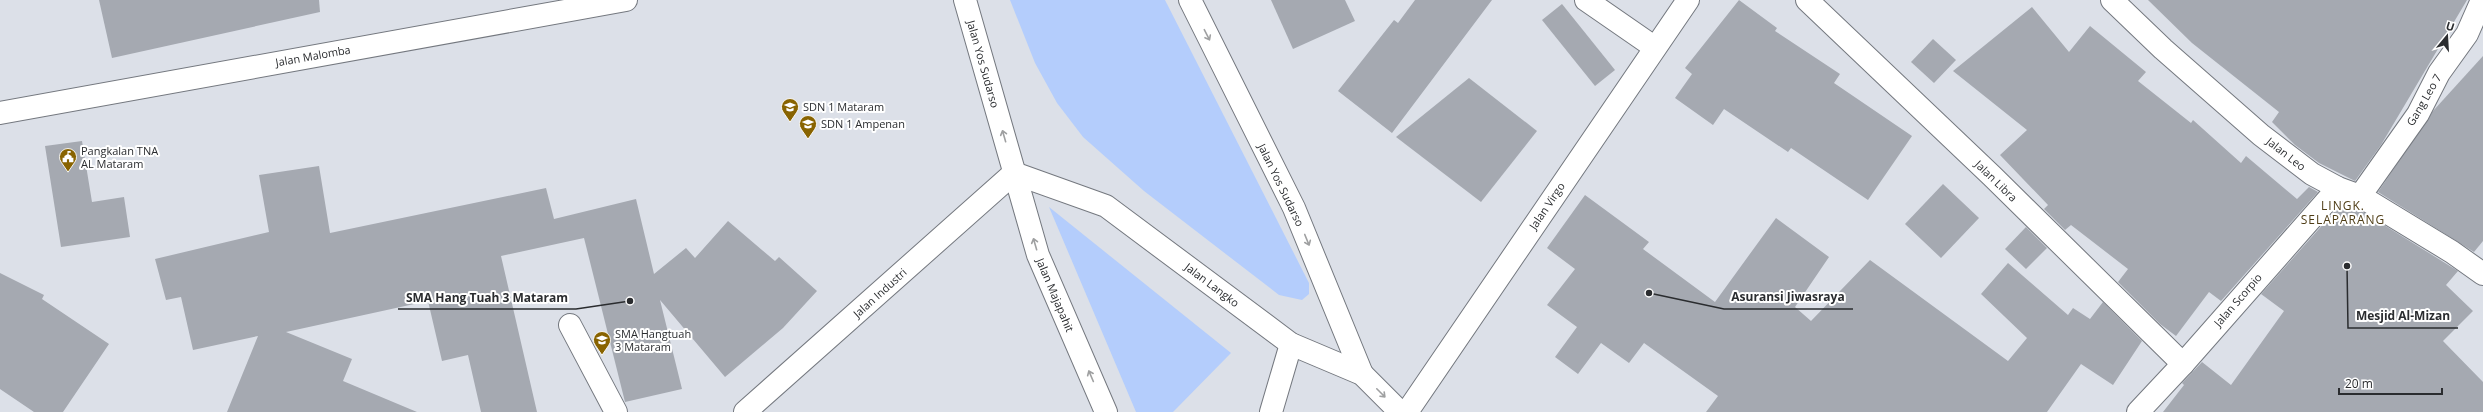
<svg xmlns="http://www.w3.org/2000/svg" width="2483" height="412" font-family="'Open Sans',sans-serif">
  <style>
    .green { fill: #b4cdfc }
    .building { fill: #a5a9b1 }
    .lines { fill: none; stroke-linecap: round; stroke-linejoin: round }
    .minor-casing { stroke: #74787f; stroke-width: 24 }
    .major-casing { stroke: #74787f; stroke-width: 24 }
    .minor { stroke: #fff; stroke-width: 22 }
    .major { stroke: #fff; stroke-width: 22 }
    .oneway { stroke: #9fa0a1 }
    .labels { text-anchor: middle; stroke-width: 4; stroke-linejoin: round; paint-order: stroke }
    .street-label { font-size: 11px; fill: #2a2c2f; stroke: #fff }
    .poi-label { font-size: 11px; fill: #2a2c2f; stroke: #fff; text-anchor: start }
    .neighbourhood-label { font-size: 12px; letter-spacing: 1px; fill: #4e3c15; stroke: #fff }
    .leader { fill: none; stroke: #2a2c2f; stroke-width: 1.5 }
    .callout-dot { fill: #2a2c2f; stroke: #fff; stroke-width: 1.5 }
    .callout-label { font-size: 12px; text-anchor: middle; font-weight: bold; fill: #2a2c2f; stroke: #fff; stroke-width: 4; stroke-linejoin: round; paint-order: stroke }
  </style>
  <rect width="100%" height="100%" fill="#dce0e8"/>
  <g class="green">
    <polygon points="1010,0 1165,0 1309,283 1309,294 1302,300 1279,295 1144,191 1083,137 1057,103 1035,63"/>
    <polygon points="1049,207 1231,353 1173,412 1136,412"/>
  </g>
  <g class="building">
    <polygon points="99,0 319,0 320,12 112,58"/>
    <polygon points="1271,0 1345,0 1355,21 1293,49"/>
    <polygon points="1415,0 1492,0 1392,133 1338,91 1394,20 1398,23"/>
    <polygon points="1739,0 1777,28 1775,31 1840,74 1834,83 1912,136 1868,200 1791,148 1788,152 1724,109 1713,125 1675,98 1692,74 1685,68"/>
    <polygon points="2148,0 2467,0 2381,145 2355,181 2319,163 2295,145 2272,122 2279,112 2192,43"/>
    <polygon points="1562,4 1615,70 1595,86 1542,20"/>
    <polygon points="2032,7 2069,52 2090,26 2146,72 2138,81 2191,123 2193,120 2241,163 2246,156 2297,199 2309,187 2318,192 2221,301 2209,292 2176,336 2160,324 2118,282 2128,269 2071,225 2065,230 2044,209 2048,205 2000,155 2027,130 1953,71"/>
    <polygon points="1933,39 1956,60 1934,83 1911,62"/>
    <polygon points="2483,56 2483,241 2474,252 2378,192 2433,111"/>
    <polygon points="1469,78 1537,131 1481,202 1396,137"/>
    <polygon points="82,141 92,202 124,197 130,237 61,247 45,146"/>
    <polygon points="319,166 330,233 546,188 554,219 636,199 654,274 686,248 695,258 728,221 775,261 779,257 817,291 783,328 725,377 660,300 682,389 625,402 584,238 501,256 537,412 481,412 468,355 442,361 428,301 286,332 352,359 343,381 417,412 227,412 258,336 193,350 181,297 166,300 155,259 269,232 259,175"/>
    <polygon points="1943,184 1979,218 1941,258 1905,224"/>
    <polygon points="1585,195 1649,242 1643,249 1715,302 1776,218 1829,257 1795,307 1811,321 1870,260 2008,361 2027,338 1981,294 2008,263 2068,315 2073,308 2090,319 2103,302 2142,341 2113,385 2081,364 2047,412 1706,412 1718,396 1644,343 1629,363 1601,343 1578,374 1555,357 1577,327 1547,305 1575,269 1547,248"/>
    <polygon points="2342,203 2355,207 2458,271 2446,285 2473,311 2443,341 2483,382 2483,412 2163,412 2184,385 2182,383 2202,362 2231,385 2284,311 2261,294"/>
    <polygon points="2026,227 2047,248 2026,269 2005,249"/>
    <polygon points="0,273 44,295 42,299 109,344 63,412 34,412 0,389"/>
  </g>
  <g class="lines">
    <defs>
      <g id="minor">
        <polyline points="1586,0 1654,47"/>
        <polyline points="1807,0 1992,176 2183,364"/>
        <polyline points="2112,0 2163,49 2261,135 2312,174 2338,188 2360,196 2452,252 2483,274"/>
        <polyline points="0,113 626,0"/>
        <polyline points="2360,196 2418,114 2439,73 2467,34 2482,0"/>
        <polyline points="570,325 616,412"/>
        <polyline points="745,412 1014,173"/>
        <polyline points="1271,412 1291,344"/>
        <polyline points="1407,412 1688,0"/>
        <polyline points="2138,412 2183,364 2338,188"/>
      </g>
      <g id="major">
        <polyline points="965,0 1038,255 1106,412"/>
        <polyline points="1190,0 1294,208 1362,374"/>
        <polyline points="1014,173 1106,206 1291,344 1362,374 1400,412"/>
      </g>
    </defs>
    <use href="#minor" class="minor-casing"/>
    <use href="#major" class="major-casing"/>
    <use href="#minor" class="minor"/>
    <use href="#major" class="major"/>
  </g>
  <defs><path id="oneway-shaft" d="M-6 0H5M1.5-3L5.5 0L1.5 3" fill="none" stroke-width="1.6" stroke-linecap="round" stroke-linejoin="round"/></defs>
  <g class="oneway">
    <use href="#oneway-shaft" transform="translate(1207 35) rotate(63)"/>
    <use href="#oneway-shaft" transform="translate(1004 136) rotate(-106)"/>
    <use href="#oneway-shaft" transform="translate(1307 240) rotate(68)"/>
    <use href="#oneway-shaft" transform="translate(1035 244) rotate(-106)"/>
    <use href="#oneway-shaft" transform="translate(1091 376) rotate(-113)"/>
    <use href="#oneway-shaft" transform="translate(1381 393) rotate(45)"/>
  </g>
  <defs>
    <symbol id="school-pin" viewBox="-11 -11 22 30"><path d="M0 17L-7.5 6A9.5 9.5 0 1 1 7.5 6Z" fill="#886300" stroke="#fff"/><path d="M0-5L7-2L0 1L-7-2ZM-4 1L0 2.5L4 1V4Q0 6-4 4Z" fill="#fff"/></symbol>
    <symbol id="civic-pin" viewBox="-11 -11 22 30"><path d="M0 17L-7.5 6A9.5 9.5 0 1 1 7.5 6Z" fill="#886300" stroke="#fff"/><path d="M-.6-6.5H3V-4.5H.6V-3L4-1V1h2V6H-6V1h2V-1L-.6-3ZM-1.2 2.5V6h2.4V2.5Z" fill="#fff"/></symbol>
  </defs>
  <g fill-rule="evenodd">
    <use href="#school-pin" x="780" y="97" width="20" height="27"/>
    <use href="#school-pin" x="798" y="114" width="20" height="27"/>
    <use href="#civic-pin" x="58" y="147" width="20" height="27"/>
    <use href="#school-pin" x="592" y="330" width="20" height="27"/>
  </g>
  <g class="labels">
    <g class="street-label">
      <text transform="translate(313 56) rotate(-10)" y="4">Jalan Malomba</text>
      <text transform="translate(983 64) rotate(74)" y="4">Jalan Yos Sudarso</text>
      <text transform="translate(2424 100) rotate(-60)" y="4">Gang Leo 7</text>
      <text transform="translate(2286 154) rotate(38)" y="4">Jalan Leo</text>
      <text transform="translate(1996 181) rotate(44)" y="4">Jalan Libra</text>
      <text transform="translate(1281 185) rotate(64)" y="4">Jalan Yos Sudarso</text>
      <text transform="translate(1547 206) rotate(-56)" y="4">Jalan Virgo</text>
      <text transform="translate(1212 285) rotate(37)" y="4">Jalan Langko</text>
      <text transform="translate(880 293) rotate(-42)" y="4">Jalan Industri</text>
      <text transform="translate(1055 295) rotate(67)" y="4">Jalan Majapahit</text>
      <text transform="translate(2238 300) rotate(-49)" y="4">Jalan Scorpio</text>
    </g>
    <g class="poi-label">
      <text x="803" y="111">SDN 1 Mataram</text>
      <text x="821" y="128">SDN 1 Ampenan</text>
      <text x="81" y="155">Pangkalan TNA<tspan x="81" dy="13">AL Mataram</tspan></text>
      <text x="615" y="338">SMA Hangtuah<tspan x="615" dy="13">3 Mataram</tspan></text>
    </g>
    <g class="neighbourhood-label">
      <text x="2343" y="210">LINGK.<tspan x="2343" dy="14">SELAPARANG</tspan></text>
    </g>
  </g>
  <path class="leader" d="M1649 293L1724 309H1853M630 301L576 309H398M2347 266L2348 328H2458"/>
  <g class="callout-dot">
    <circle cx="1649" cy="293" r="4"/>
    <circle cx="630" cy="301" r="4"/>
    <circle cx="2347" cy="266" r="4"/>
  </g>
  <g class="callout-label">
    <text x="1788" y="301">Asuransi Jiwasraya</text>
    <text x="487" y="302">SMA Hang Tuah 3 Mataram</text>
    <text x="2403" y="320">Mesjid Al-Mizan</text>
  </g>
  <g transform="translate(2447 36) rotate(18)" stroke="#ffffff" stroke-width="3" paint-order="stroke">
  <path d="M0-3L7 15L0 10L-7 15Z" fill="#2a2c2f"/>
  <text y="-6" font-size="11" font-weight="bold" text-anchor="middle" fill="#2a2c2f">U</text>
  </g>
  <path d="M2339 388v6h103v-6" fill="none" stroke="#2a2c2f" stroke-width="2"/>
  <text x="2345" y="388" font-size="12" fill="#2a2c2f" stroke="#ffffff" stroke-width="3" paint-order="stroke">20 m</text>
</svg>
